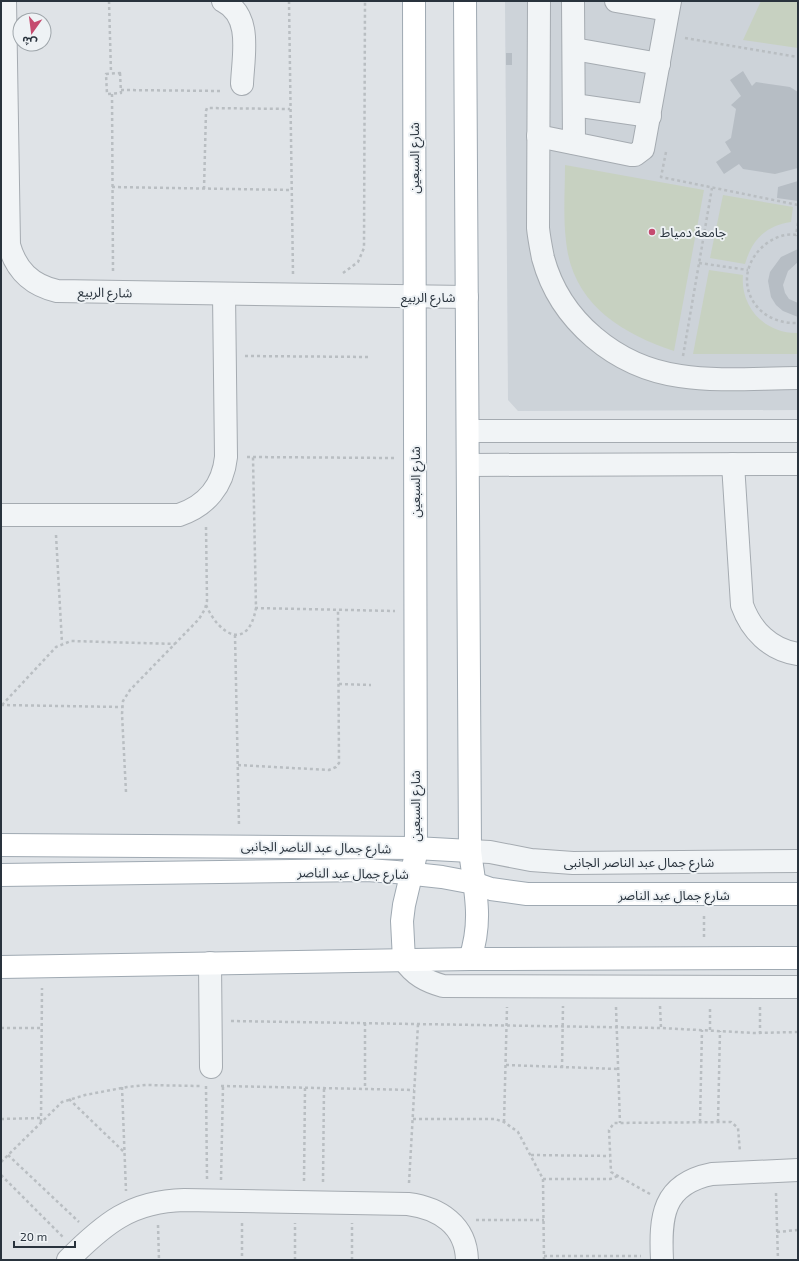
<svg xmlns="http://www.w3.org/2000/svg" width="799" height="1261" font-family="'Exo 2','Noto Sans Arabic',sans-serif">
  <style>
    .built { fill: #cdd3d9 }
    .green { fill: #c7d1c1 }
    .building { fill: #b6bdc4 }
    .lines { fill: none; stroke-linecap: round; stroke-linejoin: round }
    .minor-casing { stroke: #a5abb1; stroke-width: 24 }
    .major-casing { stroke: #9fa9b2; stroke-width: 24 }
    .path { stroke: #b9bec2; stroke-width: 2.5; stroke-dasharray: 3 3; stroke-linecap: butt }
    .minor { stroke: #f1f4f6; stroke-width: 22 }
    .major { stroke: #fff; stroke-width: 22 }
    .poi-dot { fill: #c54b6f; stroke: #eef2f5; stroke-width: 1.5 }
    .labels { text-anchor: middle; stroke-width: 4; stroke-linejoin: round; paint-order: stroke }
    .street-label { font-size: 13px; fill: #29333d; stroke: #eef2f5 }
    .poi-label { font-size: 13px; fill: #29333d; stroke: #eef2f5; text-anchor: start }
  </style>
  <rect width="100%" height="100%" fill="#dfe3e7"/>
  <polygon class="built" points="505,1 798,1 798,410 518,411 508,400"/>
  <g class="green">
    <polygon points="761,1 798,1 798,48 743,40"/>
    <path d="M 565,165 L 704,190 L 674,351 C 620,333 572,303 566,241 C 563,216 565,190 565,165 Z"/>
    <path d="M 723,195 L 793,207 L 791,222 C 765,226 752,240 745,264 L 710,258 Z"/>
    <path d="M 709,270 L 743,275 C 740,307 765,334 798,333 L 798,354 L 693,354 Z"/>
  </g>
  <g class="building">
    <rect x="506" y="53" width="6" height="12"/>
    <polygon points="743,71 752,86 756,82 790,87 798,92 798,168 775,174 743,169 739,164 724,174 716,162 731,152 725,142 731,138 736,109 731,105 741,96 730,80"/>
    <polygon points="798,181 798,201 777,198 778,187"/>
    <polygon points="798,249 798,262 788,271 783,285 785,293 789,299 798,303 798,317 783,311 776,305 771,297 768,281 770,272 781,257"/>
  </g>
  <g class="lines">
    <defs>
      <g id="minor">
        <path d="M 5,1 L 9,245 C 16,270 31,285 57,291 L 467,297"/>
        <path d="M 223,1 C 253,16 243,56 242,84"/>
        <path d="M 539,1 L 538,228 C 539,238 541,248 543,258 C 560,321 616,367 680,376 C 718,382 759,378 798,378"/>
        <polyline points="573,1 574,143"/>
        <polyline points="616,1 668,10"/>
        <polyline points="574,49 659,64"/>
        <polyline points="574,105 650,116"/>
        <polyline points="538,136 631,155 635,155 643,149 670,1"/>
        <polyline points="468,431 798,431"/>
        <path d="M 733,464 L 742,605 C 751,630 770,650 798,654"/>
        <polyline points="468,465 798,464"/>
        <path d="M 1,515 L 179,515 C 206,506 223,486 226,457 L 224,294"/>
        <polyline points="470,851 490,852 531,860 573,863 798,861"/>
        <path d="M 404,960 C 414,975 426,981 443,986 L 798,987"/>
        <polyline points="210,963 211,1067"/>
        <path d="M 68,1260 C 104,1224 131,1201 184,1200 L 408,1204 C 439,1208 466,1225 467,1260"/>
        <path d="M 662,1260 C 660,1217 662,1184 712,1174 L 798,1170"/>
      </g>
      <g id="major">
        <path d="M 465,1 L 470,851 C 475,891 483,920 470,959"/>
        <polyline points="1,845 415,848 470,851"/>
        <polyline points="1,875 367,870 396,872 442,877 474,883 491,889 527,894 798,894"/>
        <polyline points="404,960 402,921 404,905 416,854 414,1"/>
        <polyline points="1,967 470,959 798,958"/>
      </g>
    </defs>
    <use href="#minor" class="minor-casing"/>
    <use href="#major" class="major-casing"/>
    <g class="path">
      <polyline points="109,1 111,73"/>
      <polyline points="289,1 293,274"/>
      <polyline points="685,38 798,57"/>
      <polygon points="120,73 121,93 107,94 106,74"/>
      <polyline points="121,90 222,91"/>
      <polyline points="112,94 113,271"/>
      <polyline points="666,152 661,177 798,205"/>
      <polyline points="112,187 292,190"/>
      <polyline points="204,189 206,111 207,108 290,109"/>
      <path d="M 798,223 L 796,235 C 786,233 776,237 767,243 C 728,273 750,325 798,323"/>
      <polyline points="699,263 748,270"/>
      <polyline points="343,273 358,262 364,248 365,1"/>
      <polyline points="245,356 370,357"/>
      <polyline points="683,356 712,188"/>
      <polyline points="247,457 394,458"/>
      <polyline points="56,535 62,643"/>
      <path d="M 206,605 C 219,635 248,652 256,608 L 253,457"/>
      <polyline points="255,608 395,611"/>
      <polyline points="235,635 239,826"/>
      <polyline points="339,684 371,685"/>
      <polyline points="1,705 122,707"/>
      <polyline points="2,705 56,647 71,641 175,644"/>
      <polyline points="238,765 329,770 336,767 339,763 338,610"/>
      <polyline points="126,792 122,714 123,701 130,690 199,619 205,609 207,601 206,526"/>
      <polyline points="704,937 704,914"/>
      <polyline points="660,1006 661,1028"/>
      <polyline points="616,1007 620,1123"/>
      <polyline points="760,1007 760,1033"/>
      <polyline points="231,1021 661,1028 755,1033 798,1032"/>
      <polyline points="365,1023 365,1089"/>
      <polyline points="1,1028 42,1028"/>
      <polyline points="710,1030 710,1007"/>
      <polyline points="506,1065 618,1069"/>
      <polyline points="562,1068 563,1006"/>
      <polyline points="206,1086 207,1179"/>
      <polyline points="221,1086 414,1090"/>
      <polyline points="122,1087 126,1191"/>
      <polyline points="69,1099 124,1152"/>
      <polyline points="1,1119 41,1118"/>
      <polyline points="413,1119 495,1119 504,1122 518,1132 543,1179 544,1260"/>
      <polyline points="41,1122 42,988"/>
      <polyline points="504,1122 507,1007"/>
      <polyline points="700,1122 702,1030"/>
      <polyline points="718,1122 720,1031"/>
      <polyline points="8,1155 79,1222"/>
      <polyline points="531,1155 610,1156"/>
      <polyline points="1,1162 62,1102 85,1095 127,1087 146,1085 200,1086"/>
      <polyline points="1,1175 63,1237"/>
      <polyline points="543,1179 610,1179 618,1176"/>
      <polyline points="221,1180 223,1086"/>
      <polyline points="304,1181 305,1088"/>
      <polyline points="323,1182 324,1088"/>
      <polyline points="409,1183 418,1024"/>
      <polyline points="776,1193 778,1260"/>
      <polyline points="650,1194 611,1172 609,1130 614,1123 731,1122 738,1128 740,1152"/>
      <polyline points="476,1220 544,1220"/>
      <polyline points="242,1223 242,1260"/>
      <polyline points="158,1225 159,1260"/>
      <polyline points="777,1232 798,1230"/>
      <polyline points="544,1256 641,1256"/>
      <polyline points="295,1260 295,1223"/>
      <polyline points="352,1260 352,1223"/>
    </g>
    <use href="#minor" class="minor"/>
    <use href="#major" class="major"/>
  </g>
  <circle class="poi-dot" cx="652" cy="232" r="4"/>
  <g class="labels">
    <g class="street-label">
      <text transform="translate(414 158) rotate(-90)" y="5">شارع السبعين</text>
      <text transform="translate(105 292) rotate(1)" y="5">شارع الربيع</text>
      <text x="428" y="302">شارع الربيع</text>
      <text transform="translate(415 482) rotate(-90)" y="5">شارع السبعين</text>
      <text transform="translate(415 806) rotate(-90)" y="5">شارع السبعين</text>
      <text transform="translate(316 847) rotate(1)" y="5">شارع جمال عبد الناصر الجانبى</text>
      <text x="639" y="867">شارع جمال عبد الناصر الجانبى</text>
      <text transform="translate(353 873) rotate(1)" y="5">شارع جمال عبد الناصر</text>
      <text x="674" y="900">شارع جمال عبد الناصر</text>
    </g>
    <g class="poi-label">
      <text x="660" y="237">جامعة دمياط</text>
    </g>
  </g>
  <rect width="799" height="1261" fill="none" stroke="#29333d" stroke-width="4"/>
  <g transform="translate(32 32) rotate(194)"><circle r="19" fill="#eef2f5" stroke="#9fa6ab"/>
  <path d="M0-3L7 15L0 10L-7 15Z" fill="#c54b6f"/>
  <text y="-6" font-size="11" font-weight="bold" text-anchor="middle" fill="#29333d">ش</text>
  </g>
  <path d="M14 1241v6h61v-6" fill="none" stroke="#29333d" stroke-width="2"/>
  <text x="20" y="1241" font-size="12" fill="#29333d" stroke="#eef2f5" stroke-width="3" paint-order="stroke">20 m</text>
</svg>
